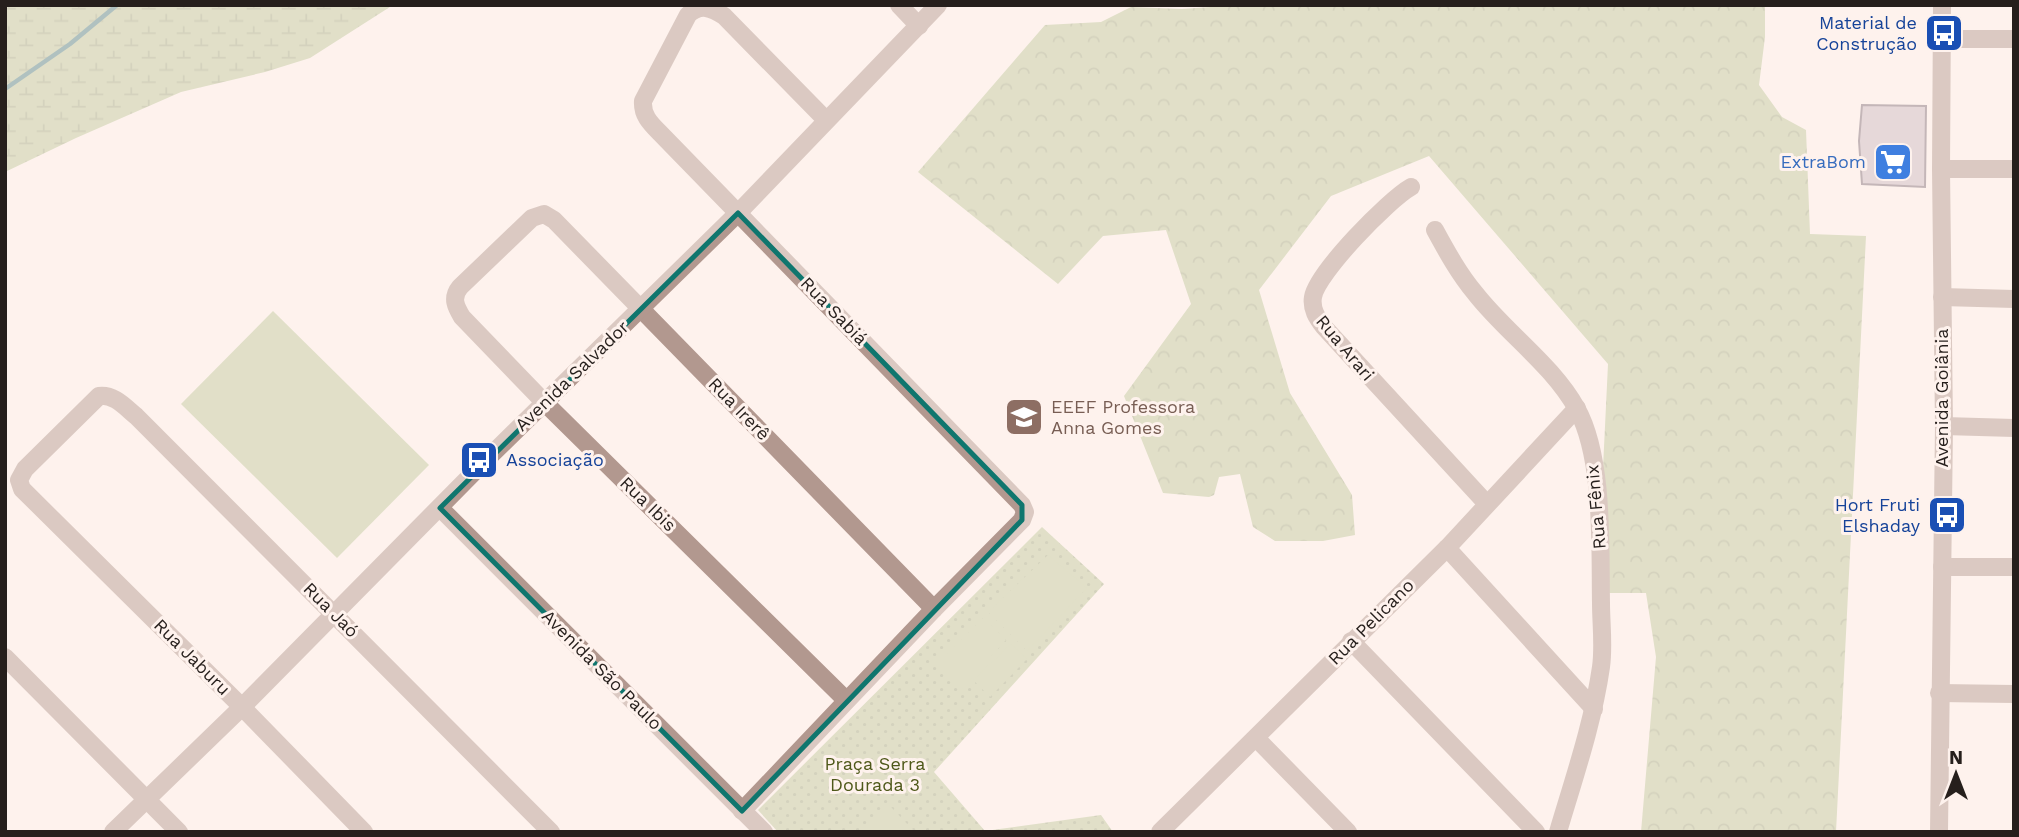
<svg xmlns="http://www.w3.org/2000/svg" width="2019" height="837" font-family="'Work Sans',sans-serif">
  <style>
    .forest { fill: url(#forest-crowns) }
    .wetland { fill: url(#wetland-marsh) }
    .park { fill: url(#park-dots) }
    .pitch { fill: #bec89b }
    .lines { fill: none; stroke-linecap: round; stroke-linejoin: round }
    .stream { stroke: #52868b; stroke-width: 4.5 }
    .building { fill: #cab8c2; stroke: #7f6e78; stroke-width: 2 }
    .minor { stroke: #b2988f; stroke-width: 18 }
    .marked { fill: none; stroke: #0f766e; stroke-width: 5; stroke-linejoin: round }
    .labels { text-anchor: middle; stroke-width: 6; stroke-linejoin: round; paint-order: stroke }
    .transit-label { font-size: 18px; fill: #164399; stroke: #fef2ed; text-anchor: end }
    .shop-label { font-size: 18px; fill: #366cbe; stroke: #fef2ed; text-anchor: end }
    .street-label { font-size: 18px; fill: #261f1c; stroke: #fef2ed }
    .education-label { font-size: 18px; fill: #785e54; stroke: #fef2ed; text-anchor: start }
    .park-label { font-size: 18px; fill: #4e5819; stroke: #fef2ed }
  </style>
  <defs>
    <pattern id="forest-crowns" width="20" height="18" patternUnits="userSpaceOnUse" patternTransform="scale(1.75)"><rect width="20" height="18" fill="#bec89b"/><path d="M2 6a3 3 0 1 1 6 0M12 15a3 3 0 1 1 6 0" fill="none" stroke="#a3ab85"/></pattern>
    <pattern id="wetland-marsh" width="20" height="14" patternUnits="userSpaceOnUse" patternTransform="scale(1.75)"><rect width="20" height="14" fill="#bec89b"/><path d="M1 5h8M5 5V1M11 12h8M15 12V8" fill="none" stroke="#a3ab85"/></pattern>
    <pattern id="park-dots" width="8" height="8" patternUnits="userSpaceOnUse" patternTransform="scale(1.75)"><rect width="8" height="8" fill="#bec89b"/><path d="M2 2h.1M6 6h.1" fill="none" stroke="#a3ab85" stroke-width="1.8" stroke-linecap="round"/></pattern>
  </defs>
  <rect width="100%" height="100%" fill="#fef2ed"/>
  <polygon class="forest" points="1239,5 1765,5 1765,37 1759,85 1782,117 1806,130 1810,234 1866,236 1836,832 1641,832 1656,657 1646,593 1597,593 1608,364 1429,156 1331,196 1259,290 1290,393 1352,495 1355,535 1323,541 1275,541 1253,527 1240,474 1219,477 1214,495 1209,497 1163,493 1124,396 1191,304 1166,230 1103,236 1058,284 918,172 1045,25 1101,22 1131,7 1182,9"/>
  <polygon class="wetland" points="5,5 393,5 310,58 265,72 181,92 76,138 5,172"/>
  <polygon class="park" points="1042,527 1104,584 934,772 985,831 1101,815 1113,832 778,832 758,810"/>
  <g class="pitch">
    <polygon points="273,311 429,465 337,558 181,404"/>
    <polygon points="1048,555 1087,588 1027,651 988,612"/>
    <polygon points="984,617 1006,640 962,689 936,664"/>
    <polygon points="1011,644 1027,659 990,697 973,680"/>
    <polygon points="889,805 915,832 861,832"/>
  </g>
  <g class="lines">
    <polyline class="stream" points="5,89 70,44 117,5"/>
  </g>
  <polygon class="building" points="1862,105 1926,106 1925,187 1862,184 1859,141"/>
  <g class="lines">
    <g class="minor">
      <polyline points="899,5 919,26"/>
      <polyline points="1941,39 2014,39"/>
      <polyline points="1941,169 2014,169"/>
      <path d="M 1411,187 C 1388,200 1317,273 1313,297 C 1311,309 1317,318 1324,327 L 1487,504"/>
      <path d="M 1435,230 C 1447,252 1459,274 1475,293 C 1506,333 1552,364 1577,409 C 1604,458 1600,547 1601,603 C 1601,624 1604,646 1601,667 C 1593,723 1574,778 1558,832"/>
      <polyline points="1942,297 2014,299"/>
      <polyline points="1944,426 2014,428"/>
      <polyline points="440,508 764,832"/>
      <polyline points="1447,548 1594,709"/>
      <polyline points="1942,567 2014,567"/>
      <polyline points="1351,641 1536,832"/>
      <polyline points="5,657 179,832"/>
      <polyline points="1939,693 2014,694"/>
      <path d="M 846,700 L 544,402 L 462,317 C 456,307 451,298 460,287 L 532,218 L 544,214 L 554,220 L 934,609"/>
      <polyline points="1256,738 1348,832"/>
      <path d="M 742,811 L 934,609 L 1022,520 L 1025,512 L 1022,505 L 659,132 C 650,123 642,115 643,101 L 688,15 C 700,3 712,8 724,16 L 826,120"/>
      <polyline points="113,832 242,707 489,457 738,213 938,5"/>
      <path d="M 364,832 L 242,707 L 22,489 L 19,480 L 25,469 L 99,396 C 114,394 125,407 136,416 L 551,832"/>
      <polyline points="1160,832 1447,548 1577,408"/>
      <polyline points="1939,832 1944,426 1941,169 1942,5"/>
    </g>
  </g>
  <path d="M0 0H2019V837H0ZM 738,213 L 1022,505 L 1022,520 L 742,811 L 440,508 Z" fill="#fef2ed" fill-opacity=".55" fill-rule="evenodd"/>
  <path class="marked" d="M 738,213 L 1022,505 L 1022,520 L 742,811 L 440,508 Z"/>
  <defs>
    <symbol id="bus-square" viewBox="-11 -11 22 22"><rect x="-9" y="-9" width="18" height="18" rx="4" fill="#1a4fb4" stroke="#fef2ed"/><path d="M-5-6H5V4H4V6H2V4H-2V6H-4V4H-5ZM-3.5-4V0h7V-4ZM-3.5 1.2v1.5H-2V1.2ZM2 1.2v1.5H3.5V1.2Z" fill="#fff"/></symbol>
    <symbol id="supermarket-square" viewBox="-11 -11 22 22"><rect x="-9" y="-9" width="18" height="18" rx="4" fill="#3f7fe0" stroke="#fef2ed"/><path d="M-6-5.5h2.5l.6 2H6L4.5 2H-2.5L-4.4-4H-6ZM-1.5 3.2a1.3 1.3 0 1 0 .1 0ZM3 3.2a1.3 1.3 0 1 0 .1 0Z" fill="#fff"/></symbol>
    <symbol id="school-square" viewBox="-11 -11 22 22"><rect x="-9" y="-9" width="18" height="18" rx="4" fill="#8d6e63" stroke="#fef2ed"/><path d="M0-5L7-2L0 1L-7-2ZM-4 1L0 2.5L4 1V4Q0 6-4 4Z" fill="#fff"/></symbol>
  </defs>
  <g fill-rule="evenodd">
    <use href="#bus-square" x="1922" y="11" width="44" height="44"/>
    <use href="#supermarket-square" x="1871" y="140" width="44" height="44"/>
    <use href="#school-square" x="1002" y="395" width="44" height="44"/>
    <use href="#bus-square" x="457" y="438" width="44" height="44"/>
    <use href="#bus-square" x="1925" y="493" width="44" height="44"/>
  </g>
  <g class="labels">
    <g class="transit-label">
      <text x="1917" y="29">Material de<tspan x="1917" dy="21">Construção</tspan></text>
      <text x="506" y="466" text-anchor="start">Associação</text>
      <text x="1920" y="511">Hort Fruti<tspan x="1920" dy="21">Elshaday</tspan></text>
    </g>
    <g class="shop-label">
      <text x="1866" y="168">ExtraBom</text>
    </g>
    <g class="street-label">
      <text transform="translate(834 311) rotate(46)" y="6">Rua Sabiá</text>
      <text transform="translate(1345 348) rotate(50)" y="6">Rua Arari</text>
      <text transform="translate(572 376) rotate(-44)" y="6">Avenida Salvador</text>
      <text transform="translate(1942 398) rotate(-90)" y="6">Avenida Goiânia</text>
      <text transform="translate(739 409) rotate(46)" y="6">Rua Irerê</text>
      <text transform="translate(648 504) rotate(44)" y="6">Rua Ibis</text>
      <text transform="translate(1596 507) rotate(-95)" y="6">Rua Fênix</text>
      <text transform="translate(331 610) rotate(45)" y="6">Rua Jaó</text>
      <text transform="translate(1371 622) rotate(-45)" y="6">Rua Pelicano</text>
      <text transform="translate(192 657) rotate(45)" y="6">Rua Jaburu</text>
      <text transform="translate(602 670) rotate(45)" y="6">Avenida São Paulo</text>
    </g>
    <g class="education-label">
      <text x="1051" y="413">EEEF Professora<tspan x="1051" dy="21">Anna Gomes</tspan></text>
    </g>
    <g class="park-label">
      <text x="875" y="770">Praça Serra<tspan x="875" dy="21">Dourada 3</tspan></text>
    </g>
  </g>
  <rect width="2019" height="837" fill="none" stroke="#261f1c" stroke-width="14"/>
  <g transform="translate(1956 774)" stroke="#fef2ed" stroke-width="5" paint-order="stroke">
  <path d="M0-5L12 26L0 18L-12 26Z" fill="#261f1c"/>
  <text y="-10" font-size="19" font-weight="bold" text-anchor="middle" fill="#261f1c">N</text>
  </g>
</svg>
